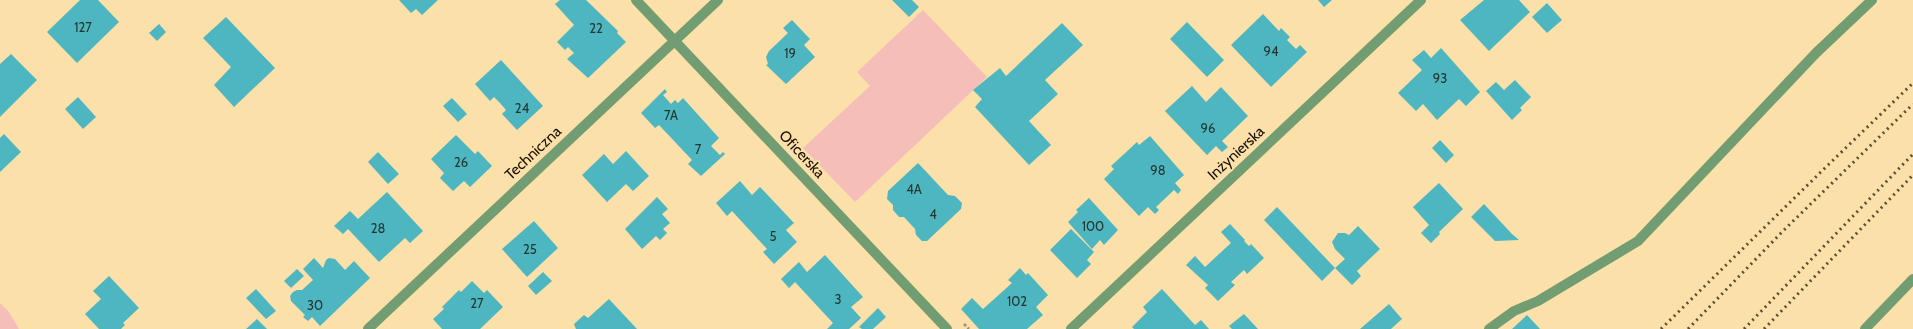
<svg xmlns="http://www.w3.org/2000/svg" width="1913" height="329" font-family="Cabin,sans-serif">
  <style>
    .green { fill: #f6beb9 }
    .building { fill: #4eb6c0 }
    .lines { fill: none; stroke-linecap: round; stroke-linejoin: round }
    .path { stroke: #a38e68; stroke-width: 2.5; stroke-dasharray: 3 2; stroke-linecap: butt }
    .minor { stroke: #729c72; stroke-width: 10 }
    .rail { stroke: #5e4e35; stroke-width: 3; stroke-dasharray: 2 4; stroke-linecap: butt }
    .labels { text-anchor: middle; stroke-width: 3.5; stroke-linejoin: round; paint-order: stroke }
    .number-label { font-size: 13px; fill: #243630 }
    .street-label { font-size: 15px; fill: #160c00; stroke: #fce0a9 }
  </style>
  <rect width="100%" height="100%" fill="#fce0a9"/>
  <g class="green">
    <polygon points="923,10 987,77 855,202 803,148 870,86 857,72"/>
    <polygon points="0,303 9,312 19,329 0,329"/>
  </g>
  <g class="building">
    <polygon points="80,0 98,0 119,22 77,63 47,32"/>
    <polygon points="399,0 438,0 422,15 416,9 411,13"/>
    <polygon points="560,0 586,0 618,31 617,33 626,42 588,78 567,59 574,53 568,47 565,50 557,42 574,25 555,4"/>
    <polygon points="892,0 912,0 919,7 909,17"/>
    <polygon points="1318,0 1332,0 1324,7"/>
    <polygon points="1484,0 1519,0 1530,12 1489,51 1460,20"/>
    <polygon points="1547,3 1562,20 1547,33 1532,17"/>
    <polygon points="1263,14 1279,31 1281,28 1290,37 1287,40 1296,49 1300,45 1307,52 1271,87 1231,45"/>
    <polygon points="226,17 275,68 234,107 214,85 231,67 203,38"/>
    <polygon points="792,20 810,39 804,45 815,57 786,84 766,65 768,64 766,57 769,51 788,33 783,28"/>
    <polygon points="1187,22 1224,60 1207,77 1170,39"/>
    <polygon points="1062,23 1083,45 1045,80 1058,94 1029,121 1051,145 1029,165 975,107 982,99 973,90 1000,68 1006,76"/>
    <polygon points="159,24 166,32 157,41 149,33"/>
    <polygon points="1441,48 1480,92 1466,106 1459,99 1437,120 1423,104 1416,111 1398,93 1422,70 1412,60 1424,50 1431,58"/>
    <polygon points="11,54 37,80 0,117 0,64"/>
    <polygon points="501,60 543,106 517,130 502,114 506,110 500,103 494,97 490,101 475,84"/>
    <polygon points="1515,80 1531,97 1520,108 1522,110 1512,120 1486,91 1496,82 1504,90"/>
    <polygon points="1192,86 1206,102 1221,87 1248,116 1222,141 1228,147 1222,152 1216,146 1207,155 1165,111"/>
    <polygon points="665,89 667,92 663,95 671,104 675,100 678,103 683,98 719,138 711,146 720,155 723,152 725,154 701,176 688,164 692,160 676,143 659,125 655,128 641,113"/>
    <polygon points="78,97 96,117 83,129 65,109"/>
    <polygon points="452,98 467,114 458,122 443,106"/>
    <polygon points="4,134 21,152 0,172 0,138"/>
    <polygon points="456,135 475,154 478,151 492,166 470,187 464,181 453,191 440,178 444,173 431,159"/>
    <polygon points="1150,136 1184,175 1175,183 1181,190 1178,194 1174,190 1156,207 1159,210 1155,214 1148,207 1139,216 1104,179 1114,169 1111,166 1123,155 1137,142 1139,145"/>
    <polygon points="1440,140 1454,155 1446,163 1432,148"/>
    <polygon points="626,151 649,176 633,191 626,184 607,202 582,175 604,154 613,164"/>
    <polygon points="378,152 399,174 388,184 368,162"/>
    <polygon points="918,163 948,195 955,196 962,203 961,209 927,241 922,241 916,235 915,229 904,217 899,217 893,210 893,205 887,199 888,191"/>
    <polygon points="740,181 752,195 760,187 794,223 786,230 797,242 774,264 763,252 767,249 732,211 727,216 716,203"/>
    <polygon points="1439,183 1463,209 1439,232 1440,234 1431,243 1421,233 1429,225 1413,207"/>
    <polygon points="387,192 423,231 410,243 405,238 379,262 348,229 343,234 334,226 350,211 358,219"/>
    <polygon points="657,197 668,209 662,214 670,223 663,229 667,233 660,240 656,236 642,249 625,229"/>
    <polygon points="1089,198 1118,230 1104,245 1100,240 1092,249 1068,222 1078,212 1076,210"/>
    <polygon points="1484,204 1512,234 1519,240 1495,241 1471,217"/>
    <polygon points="1277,207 1335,268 1322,281 1264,220"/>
    <polygon points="534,221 558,248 527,277 502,249"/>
    <polygon points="1230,224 1245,240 1244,241 1249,246 1251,244 1264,258 1247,274 1244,270 1231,282 1235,285 1218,301 1205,288 1208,285 1186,265 1195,256 1205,267 1231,243 1221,232"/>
    <polygon points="1358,226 1380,249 1357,271 1361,276 1352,285 1335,268 1345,259 1335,249 1332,242 1338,233 1345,233 1349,235"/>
    <polygon points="1071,229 1094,252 1087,260 1091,264 1077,278 1050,250"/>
    <polygon points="825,255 863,297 851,307 861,318 849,329 827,329 833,323 795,282 789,288 781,279 799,262 807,272"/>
    <polygon points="314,258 323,268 326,260 329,258 335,259 345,270 354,261 370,278 320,326 312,317 308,321 303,317 305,315 291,301 290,296 293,292 297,290 302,290 313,280 303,269"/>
    <polygon points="1020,268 1026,275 1028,273 1048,295 1036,307 1043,315 1027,329 979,329 961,309 972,298 983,309 1012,283 1008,280"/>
    <polygon points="297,269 304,276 291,288 284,281"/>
    <polygon points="543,272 552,281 536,295 528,286"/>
    <polygon points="109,276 139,308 123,323 125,325 121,329 99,329 85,314 101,299 93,291"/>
    <polygon points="472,281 484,293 487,290 503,307 480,329 442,329 433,319 444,309 442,307 459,290 461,292"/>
    <polygon points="256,289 276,311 266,319 246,298"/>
    <polygon points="1162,289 1195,325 1201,320 1209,329 1134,329 1132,327 1147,312 1143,307"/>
    <polygon points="609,299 637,329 576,329 574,324 584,315 588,318"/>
    <polygon points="1389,304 1402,319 1391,329 1360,329"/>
    <polygon points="878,308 886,317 873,329 862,329 859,327"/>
    <polygon points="1244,314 1258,329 1232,329 1229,326"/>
    <polygon points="1527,315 1540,329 1512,329"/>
    <polygon points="257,319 267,329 246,329"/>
  </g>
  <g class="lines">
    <polyline class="path" points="964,324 969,329"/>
    <g class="minor">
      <polyline points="636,0 947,329"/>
      <polyline points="368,329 718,0"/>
      <polyline points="1071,329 1421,0"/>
      <polyline points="1489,329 1514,311 1538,301 1638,241 1816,53 1872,0"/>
      <polyline points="1865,329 1913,279"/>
    </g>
    <g class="rail">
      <polyline points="1661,329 1828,165 1913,83"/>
      <polyline points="1688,329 1784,230 1913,104"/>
      <polyline points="1744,329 1913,154"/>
      <polyline points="1764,329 1913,175"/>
    </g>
  </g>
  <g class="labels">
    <g class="number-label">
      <text x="83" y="32">127</text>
      <text x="596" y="33">22</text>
      <text x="1271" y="56">94</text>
      <text x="790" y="58">19</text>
      <text x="1440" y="83">93</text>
      <text x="522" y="113">24</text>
      <text x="671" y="120">7A</text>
      <text x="1208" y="133">96</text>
      <text x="698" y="154">7</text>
      <text x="461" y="167">26</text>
      <text x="1158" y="175">98</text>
      <text x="914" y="194">4A</text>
      <text x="933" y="219">4</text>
      <text x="1093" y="231">100</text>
      <text x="378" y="233">28</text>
      <text x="773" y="241">5</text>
      <text x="530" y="254">25</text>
      <text x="838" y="304">3</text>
      <text x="1017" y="306">102</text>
      <text x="477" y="308">27</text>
      <text x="315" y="310">30</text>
    </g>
    <g class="street-label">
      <text transform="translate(533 153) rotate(-43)" y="5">Techniczna</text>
      <text transform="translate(1236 153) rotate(-43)" y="5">Inżynierska</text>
      <text transform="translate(802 154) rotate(47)" y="5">Oficerska</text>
    </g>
  </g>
</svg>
